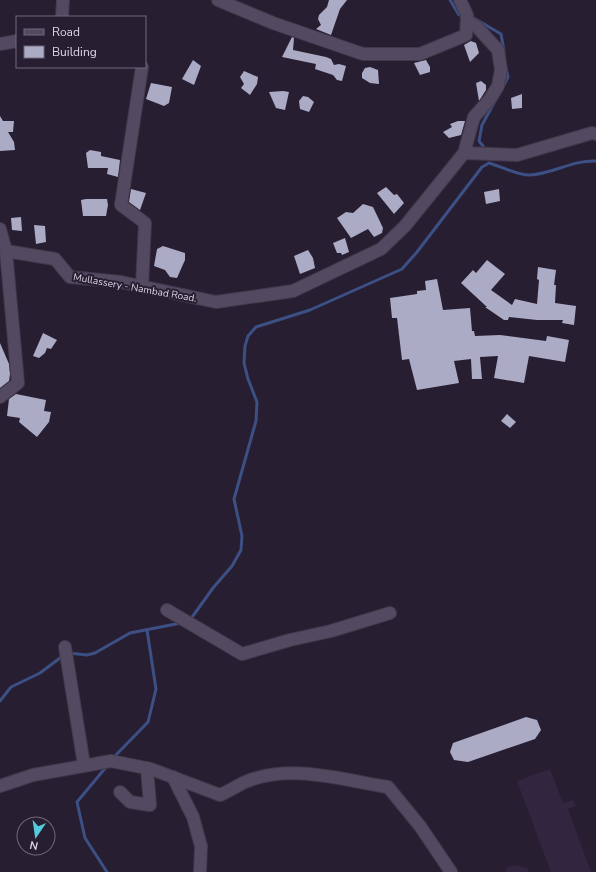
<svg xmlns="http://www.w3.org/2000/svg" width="596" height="872" font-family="'Nunito Sans',sans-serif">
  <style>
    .built { fill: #312540 }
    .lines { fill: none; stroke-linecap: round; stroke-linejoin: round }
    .stream { stroke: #3c5084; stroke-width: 3 }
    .building { fill: #ababc6 }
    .street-casing { stroke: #41394b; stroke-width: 14 }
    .street { stroke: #534960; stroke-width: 12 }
    .labels { text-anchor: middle; stroke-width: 4; stroke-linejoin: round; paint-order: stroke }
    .street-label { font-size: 10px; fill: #ddd7e5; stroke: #271e32 }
  </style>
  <rect width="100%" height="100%" fill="#271e32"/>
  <g class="built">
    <polygon points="550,769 563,803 573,800 576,806 568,809 591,872 551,872 517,781"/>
    <polygon points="516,865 527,868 528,872 505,872 508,867"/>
  </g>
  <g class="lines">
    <g class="stream">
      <polyline points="450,0 459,15"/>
      <polyline points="472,17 501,34 504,51"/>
      <polyline points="503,87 508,77 506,67"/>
      <polyline points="483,146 479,141 482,125 495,101"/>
      <path d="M 190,620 L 213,588 L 232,566 L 241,550 L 242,536 L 234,499 L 256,421 L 257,402 L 248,379 L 244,363 L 245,346 L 248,336 L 256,327 L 310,310 L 402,269 L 417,252 L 482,167 L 489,163 C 499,166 520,176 530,175 C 553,174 572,160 596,161"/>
      <polyline points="69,653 87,655 95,653 130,633 181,623"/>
      <polyline points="0,701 11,687 40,673 64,655"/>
      <polyline points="113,758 148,722 156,689 147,630"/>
      <polyline points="107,766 77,802 85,838 107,872"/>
    </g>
  </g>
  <g class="building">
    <polygon points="329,0 347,0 340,9 331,35 316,29 321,25 318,19 319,15 327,7"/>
    <polygon points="292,37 294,38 293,50 326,57 331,59 334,65 339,64 346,66 342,81 337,80 333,75 315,69 316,64 282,57"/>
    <polygon points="471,41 476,43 479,53 470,62 464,45"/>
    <polygon points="193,60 201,66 194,85 182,79"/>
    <polygon points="426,60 430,67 430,72 420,75 414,63"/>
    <polygon points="370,67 378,70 379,84 370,83 362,78 362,73 365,68"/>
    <polygon points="244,71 258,77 257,84 250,95 241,88 244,84 240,77"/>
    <polygon points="481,81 486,85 486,90 479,101 476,83"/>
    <polygon points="151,83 172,87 169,103 164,106 146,99"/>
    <polygon points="283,91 289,92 285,110 276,108 269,92"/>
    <polygon points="522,94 522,108 512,109 511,98"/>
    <polygon points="303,96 308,97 314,102 309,112 300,109 299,101"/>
    <polygon points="0,116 3,121 14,121 13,132 8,132 14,142 15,150 0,151"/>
    <polygon points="458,121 465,121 461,135 449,138 443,132 452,127 450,124"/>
    <polygon points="90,150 101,152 101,156 120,160 118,177 107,174 108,168 88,168 86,153"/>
    <polygon points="386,187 394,195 397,194 404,203 394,214 377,193"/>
    <polygon points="131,189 146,193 140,210 129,202"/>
    <polygon points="499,189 500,201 486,204 484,192"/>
    <polygon points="86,199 107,199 108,205 106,216 83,216 81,200"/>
    <polygon points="363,204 373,207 383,228 382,233 374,237 368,229 351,238 337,218 346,212 353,213"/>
    <polygon points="21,217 22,231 12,230 11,218"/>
    <polygon points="34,225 45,226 46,242 36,244"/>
    <polygon points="345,238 349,252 342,255 341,253 337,253 333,243"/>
    <polygon points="163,246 185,253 185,260 177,278 170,277 165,270 154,266 157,249"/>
    <polygon points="308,250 313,258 315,268 300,274 294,256"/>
    <polygon points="487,260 505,274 491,290 512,305 515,299 537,304 539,280 537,279 538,267 556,270 554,285 556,285 555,303 576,306 574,325 562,323 563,320 537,320 509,317 508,320 504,320 485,307 487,307 461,283 473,270 476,273"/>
    <polygon points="437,279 443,310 470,308 472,331 474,331 475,336 500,335 546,341 547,336 569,340 565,362 529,356 524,383 494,378 498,356 480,357 482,379 472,379 471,359 454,361 459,383 417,390 409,359 402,360 397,318 392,318 390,298 417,294 417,291 426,290 425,281"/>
    <polygon points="43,333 57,340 51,349 47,348 45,353 39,358 33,356"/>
    <polygon points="0,343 9,364 10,374 9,381 0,388"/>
    <polygon points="16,394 46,400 44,411 51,412 49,422 37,437 19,422 20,418 7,416 9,399"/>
    <polygon points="507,414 516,422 510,428 501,421"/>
    <polygon points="526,717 537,720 541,730 535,739 468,762 454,760 450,752 453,743"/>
  </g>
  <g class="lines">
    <defs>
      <g id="street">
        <polyline points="218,0 273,23 363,54 420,54 466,35 467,15 460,0"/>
        <polyline points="62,17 63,0"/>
        <polyline points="0,44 17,41"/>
        <polyline points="464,153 474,117 490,99 498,86 501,70 498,50 476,26 467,21"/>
        <polyline points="0,229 6,251 55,259 70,277 121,282 216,302 293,291 381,249 405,226 464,153 517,155 592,133 596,134"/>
        <polyline points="142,287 145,223 121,205 142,67"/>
        <polyline points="0,397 18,383 6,251"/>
        <polyline points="167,610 242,654 290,640 331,631 390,613"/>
        <polyline points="65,647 84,765"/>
        <polyline points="173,777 193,817 201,846 200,872"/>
        <path d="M 0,786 L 33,775 L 111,761 L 151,769 L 220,795 C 229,791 237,786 245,782 C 290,763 343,780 388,787 L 420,826 L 451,872"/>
        <polyline points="120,792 130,802 150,805 147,768"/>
      </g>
    </defs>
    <use href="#street" class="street-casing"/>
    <use href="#street" class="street"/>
  </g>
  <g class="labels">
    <g class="street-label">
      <text transform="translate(135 287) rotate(10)" y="4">Mullassery - Nambad Road.</text>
    </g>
  </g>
  <rect x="16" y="16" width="130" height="52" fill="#271e32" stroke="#70687a"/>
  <rect x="24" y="29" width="20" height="6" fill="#534960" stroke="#70687a"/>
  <text x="52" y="36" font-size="12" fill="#ddd7e5">Road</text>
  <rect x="24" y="46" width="20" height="12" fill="#ababc6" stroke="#70687a"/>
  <text x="52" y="56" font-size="12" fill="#ddd7e5">Building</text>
  <g transform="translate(36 836) rotate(193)"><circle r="19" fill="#271e32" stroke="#70687a"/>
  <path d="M0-3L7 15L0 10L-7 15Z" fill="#54cadd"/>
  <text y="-6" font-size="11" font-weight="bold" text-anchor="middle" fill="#ddd7e5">N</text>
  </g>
</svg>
